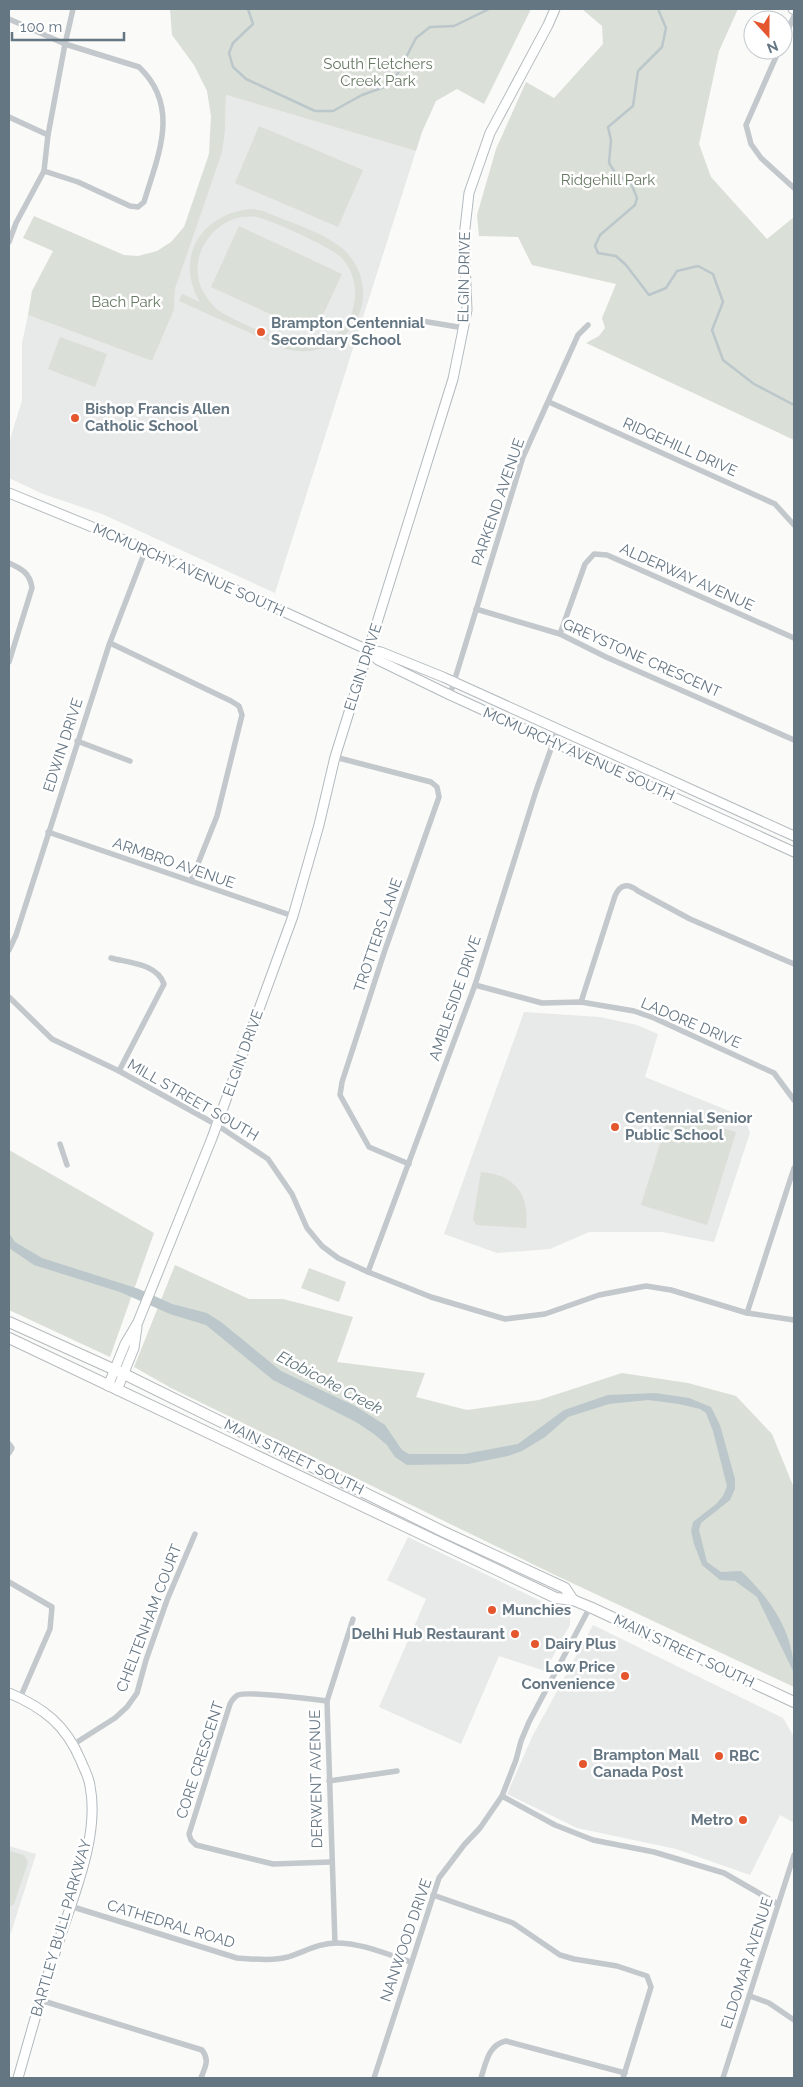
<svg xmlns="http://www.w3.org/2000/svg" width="803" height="2087" font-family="Raleway,sans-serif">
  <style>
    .built { fill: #e8e9e9 }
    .green { fill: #dadfd7; fill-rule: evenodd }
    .water { fill: #bbc7cb }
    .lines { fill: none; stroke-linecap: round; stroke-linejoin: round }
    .stream { stroke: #bbc7cb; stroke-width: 2.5 }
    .secondary-casing { stroke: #b3babf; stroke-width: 11 }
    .primary-casing { stroke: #b5babe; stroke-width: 12 }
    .street { stroke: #c3c8cc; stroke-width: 5.5 }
    .secondary { stroke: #fff; stroke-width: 9 }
    .primary { stroke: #fff; stroke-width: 10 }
    .poi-dot { fill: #e4572e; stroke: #fff; stroke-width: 2 }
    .labels { text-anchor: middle; stroke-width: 5; stroke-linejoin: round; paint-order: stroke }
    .park-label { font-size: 15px; fill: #687a64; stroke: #fff }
    .street-label { font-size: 15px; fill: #657683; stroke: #fff }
    .poi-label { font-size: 15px; font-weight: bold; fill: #657683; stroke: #fff; text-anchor: start }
    .water-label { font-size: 16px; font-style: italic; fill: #60757c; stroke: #fff }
  </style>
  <rect width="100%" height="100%" fill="#fafaf8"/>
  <g class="built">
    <polygon points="226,95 416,151 275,593 102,514 43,494 9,478 9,443 22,400 22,343 28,315 152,361 174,310 175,289 225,131"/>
    <polygon points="524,1012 600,1017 637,1025 658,1034 645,1077 737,1114 746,1122 750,1133 714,1242 662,1232 589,1232 550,1249 497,1253 444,1234"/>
    <polygon points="408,1537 570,1615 570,1625 545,1671 499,1656 461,1744 379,1707 426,1599 387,1580"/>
    <polygon points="593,1625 783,1718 794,1737 794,1823 780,1815 750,1875 676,1849 577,1828 507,1794 532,1737"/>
    <polygon points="9,1846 36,1854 9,1939"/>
  </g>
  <g class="green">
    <polygon points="170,9 531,9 484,104 457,89 436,101 422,132 416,151 226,95 225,131 222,152 175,289 174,310 152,361 28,315 32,291 53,251 23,238 34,216 124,255 138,256 157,251 171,242 184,227 209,154 211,116 207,91 194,65 172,35"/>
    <polygon points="582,9 738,9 719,51 699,144 711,177 767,239 794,217 794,440 586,343 599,336 605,328 602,318 616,284 532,265 518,237 479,236 477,215 496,149 526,82 554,98 603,44 602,26"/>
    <polygon points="259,126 363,170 338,227 235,183"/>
    <path d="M 253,209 L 263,211 C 286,221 334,236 348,254 C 387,300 345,364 286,349 L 179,301 L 182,294 L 200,302 C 173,257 203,212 253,209 ZM 241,217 C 246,217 252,216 257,217 C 271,220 333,248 342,258 C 368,287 354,338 314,344 C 308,345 301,345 295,344 C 282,341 228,318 218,310 C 214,307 211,303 208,299 C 183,268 206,224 241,217 Z"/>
    <polygon points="239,226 342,274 314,334 211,287"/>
    <polygon points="60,337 107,354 95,387 48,369"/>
    <polygon points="670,1112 736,1132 707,1225 641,1205"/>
    <polygon points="9,1150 154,1233 110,1357 9,1310"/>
    <path d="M 481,1172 C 515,1175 530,1194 526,1228 L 477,1225 L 473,1220 Z"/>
    <polygon points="175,1265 249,1299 283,1299 353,1317 337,1362 425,1373 416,1397 467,1410 539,1400 622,1373 688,1383 736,1396 772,1434 794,1488 794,1687 555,1575 171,1388 134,1367"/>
    <polygon points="309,1268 346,1282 339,1302 301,1288"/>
    <polygon points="9,1851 24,1855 28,1862 14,1904 9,1907"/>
  </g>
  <path class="water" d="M 9,1233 L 15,1242 L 42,1258 L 139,1289 L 172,1304 L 207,1313 L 221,1322 L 281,1371 L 355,1406 L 385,1425 L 402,1450 L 409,1454 L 464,1454 L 518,1444 L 564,1410 L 608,1395 L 655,1393 L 689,1398 L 711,1407 L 720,1425 L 735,1479 L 735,1489 L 730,1500 L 701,1523 L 699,1530 L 707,1562 L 721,1572 L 741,1571 C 770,1598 794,1632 794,1673 L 757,1597 L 735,1581 L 720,1580 L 702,1565 L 694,1544 L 691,1531 L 693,1522 L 716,1504 L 723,1496 L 727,1486 L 713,1431 L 706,1413 L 700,1409 L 679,1404 L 648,1400 L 609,1404 L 568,1417 L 545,1437 L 522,1451 L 508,1456 L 468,1464 L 407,1465 L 395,1457 L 387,1445 L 374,1434 L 356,1422 L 273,1380 L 206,1325 L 170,1314 L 120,1292 L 34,1265 L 9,1248 Z"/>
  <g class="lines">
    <g class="stream">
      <polyline points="658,9 666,28 662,47 638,71 633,106 608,127 611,140 609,163 616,174 631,183 637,198 635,205 600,235 595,246 598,253 616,256 626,265 649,295 666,288 677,271 698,266 713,274 723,302 712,330 723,360 754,384 794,405"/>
      <polyline points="233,43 229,53 233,67 246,79 315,111 333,111 362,95 387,86 398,73 416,38 430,27 454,26 489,9"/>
      <polyline points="233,43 253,24 248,9"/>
    </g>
    <defs>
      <g id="secondary">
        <polyline points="793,9 794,9"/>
        <polyline points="9,493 146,549 368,650 381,652 443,677 794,836"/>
        <polyline points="368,651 378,660 450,695 794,852"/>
        <polyline points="108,1386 125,1344 138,1322 212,1138 293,916 319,825 335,757 453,379 467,310 464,237 469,193 490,133 548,25 555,9"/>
        <polyline points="117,1390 134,1348 137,1327"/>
        <path d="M 9,1693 C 44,1708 66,1725 81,1761 C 84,1769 89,1777 90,1786 C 100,1836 73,1896 58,1944 C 43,1988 31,2033 18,2078"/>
      </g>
      <g id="primary">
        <polyline points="9,1322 124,1374 444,1532 565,1588 573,1600"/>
        <polyline points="9,1338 556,1598 573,1600 590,1607 794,1702"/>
      </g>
    </defs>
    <use href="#secondary" class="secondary-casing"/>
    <use href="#primary" class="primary-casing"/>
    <g class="street">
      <polyline points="9,19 65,44 48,135 44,171 16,223 9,242"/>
      <polyline points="783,41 794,16"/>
      <polyline points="779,50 746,125 751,144 761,158 794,188"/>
      <polyline points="9,117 48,135"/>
      <path d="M 44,171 L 78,182 L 130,206 L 138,207 L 144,202 C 158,155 181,107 139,67 L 65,44 L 73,9"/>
      <polyline points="422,321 464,328"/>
      <polyline points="549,402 775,504 794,525"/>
      <path d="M 9,563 C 22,569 30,573 32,588 L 9,662"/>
      <polyline points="476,609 560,634 606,657 794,740"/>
      <polyline points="560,634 585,564 594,554 607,555 794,638"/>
      <polyline points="110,643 231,701 239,706 242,715 217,816 191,881"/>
      <polyline points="450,695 523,457 578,335 588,325"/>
      <polyline points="77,741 130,761"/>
      <polyline points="335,757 431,782 437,787 439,797 385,950 342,1082 340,1095 369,1147 409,1164"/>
      <polyline points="48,832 293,916"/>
      <polyline points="9,950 16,935 109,645 146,549"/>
      <path d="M 111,958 C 130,963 157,964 164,984 L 119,1071"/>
      <polyline points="475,985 542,1003 581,1002 634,1011 654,1018 774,1073 794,1100"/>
      <polyline points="9,997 52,1039 119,1071 217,1125 268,1159 292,1194 307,1228 322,1246 338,1258 368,1272 431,1297 505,1319 545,1314 599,1295 646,1286 671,1290 747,1313 794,1320"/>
      <path d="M 581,1002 L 615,896 C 620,884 628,883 638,891 L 690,919 L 794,964"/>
      <polyline points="60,1144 67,1165"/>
      <polyline points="368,1272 475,985 536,791 558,729"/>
      <polyline points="747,1313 794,1168"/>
      <polyline points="9,1444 12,1448 9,1453"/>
      <polyline points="9,1582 52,1607 50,1629 20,1698"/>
      <path d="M 327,1701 C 311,1699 249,1691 238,1695 C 234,1697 232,1700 230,1704 L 189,1834 L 191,1840 L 196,1845 L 273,1864 L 331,1862"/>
      <polyline points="74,1744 115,1718 127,1707 137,1693 146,1660 167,1600 195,1534"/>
      <polyline points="329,1781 397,1771"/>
      <polyline points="502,1796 555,1825 593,1840 654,1852 724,1873 778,1904"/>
      <polyline points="433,1895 513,1923 560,1955 574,1959 617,1966 647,1976 651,1987 623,2078"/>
      <path d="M 70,1906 L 237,1958 C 254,1959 272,1961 288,1957 C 304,1952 319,1943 336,1943 C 362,1943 386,1954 411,1962"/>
      <polyline points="335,1943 327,1701 353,1619"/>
      <polyline points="750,1996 769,2003 794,2020"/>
      <path d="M 40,2000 L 202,2050 C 210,2060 205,2067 201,2078"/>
      <polyline points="374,2078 439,1878 464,1845 480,1828 502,1796 516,1760 521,1741 529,1722 590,1607"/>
      <path d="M 481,2078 C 486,2063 488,2045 506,2041 L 625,2073"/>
      <polyline points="723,2078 794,1855"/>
    </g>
    <use href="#secondary" class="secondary"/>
    <use href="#primary" class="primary"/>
  </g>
  <g class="poi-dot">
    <circle cx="261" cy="332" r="5"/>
    <circle cx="75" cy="418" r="5"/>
    <circle cx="615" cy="1127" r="5"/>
    <circle cx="492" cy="1610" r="5"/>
    <circle cx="515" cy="1634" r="5"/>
    <circle cx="535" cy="1644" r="5"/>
    <circle cx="625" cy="1676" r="5"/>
    <circle cx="719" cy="1756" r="5"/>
    <circle cx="583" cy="1764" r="5"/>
    <circle cx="743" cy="1820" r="5"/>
  </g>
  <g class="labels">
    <g class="park-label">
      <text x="378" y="69">South Fletchers<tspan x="378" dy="17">Creek Park</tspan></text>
      <text x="608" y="185">Ridgehill Park</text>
      <text x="126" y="307">Bach Park</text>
    </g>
    <g class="street-label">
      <text transform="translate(464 277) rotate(-89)" y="5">ELGIN DRIVE</text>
      <text transform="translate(680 447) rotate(24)" y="5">RIDGEHILL DRIVE</text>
      <text transform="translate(498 502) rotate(-71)" y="5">PARKEND AVENUE</text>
      <text transform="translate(189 570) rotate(24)" y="5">MCMURCHY AVENUE SOUTH</text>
      <text transform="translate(687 577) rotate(24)" y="5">ALDERWAY AVENUE</text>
      <text transform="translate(642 658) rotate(24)" y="5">GREYSTONE CRESCENT</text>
      <text transform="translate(363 667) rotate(-72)" y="5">ELGIN DRIVE</text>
      <text transform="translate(63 745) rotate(-72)" y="5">EDWIN DRIVE</text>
      <text transform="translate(579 754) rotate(24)" y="5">MCMURCHY AVENUE SOUTH</text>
      <text transform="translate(174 863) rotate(19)" y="5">ARMBRO AVENUE</text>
      <text transform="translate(378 935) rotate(-71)" y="5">TROTTERS LANE</text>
      <text transform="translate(455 998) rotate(-71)" y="5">AMBLESIDE DRIVE</text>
      <text transform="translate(691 1023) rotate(23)" y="5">LADORE DRIVE</text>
      <text transform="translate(243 1053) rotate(-70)" y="5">ELGIN DRIVE</text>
      <text transform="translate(193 1100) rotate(30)" y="5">MILL STREET SOUTH</text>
      <text transform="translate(294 1457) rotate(26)" y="5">MAIN STREET SOUTH</text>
      <text transform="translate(149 1618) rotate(-69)" y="5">CHELTENHAM COURT</text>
      <text transform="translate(684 1651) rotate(25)" y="5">MAIN STREET SOUTH</text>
      <text transform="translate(200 1760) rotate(-72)" y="5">CORE CRESCENT</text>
      <text transform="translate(316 1779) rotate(-91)" y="5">DERWENT AVENUE</text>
      <text transform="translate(171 1924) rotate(17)" y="5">CATHEDRAL ROAD</text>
      <text transform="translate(61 1928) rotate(-74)" y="5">BARTLEY BULL PARKWAY</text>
      <text transform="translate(406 1940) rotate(-71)" y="5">NANWOOD DRIVE</text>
      <text transform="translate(747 1963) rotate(-72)" y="5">ELDOMAR AVENUE</text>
    </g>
    <g class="poi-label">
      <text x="271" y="328">Brampton Centennial<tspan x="271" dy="17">Secondary School</tspan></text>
      <text x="85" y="414">Bishop Francis Allen<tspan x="85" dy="17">Catholic School</tspan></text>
      <text x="625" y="1123">Centennial Senior<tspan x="625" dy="17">Public School</tspan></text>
      <text x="502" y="1615">Munchies</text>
      <text x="505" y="1639" text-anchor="end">Delhi Hub Restaurant</text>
      <text x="545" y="1649">Dairy Plus</text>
      <text x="615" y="1672" text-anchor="end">Low Price<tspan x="615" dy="17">Convenience</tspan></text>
      <text x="593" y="1760">Brampton Mall<tspan x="593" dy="17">Canada P0st</tspan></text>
      <text x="729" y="1761">RBC</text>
      <text x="733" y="1825" text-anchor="end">Metro</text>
    </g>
    <g class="water-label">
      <text transform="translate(330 1382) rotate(28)" y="6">Etobicoke Creek</text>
    </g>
  </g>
  <rect width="803" height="2087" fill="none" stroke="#657683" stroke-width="20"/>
  <g transform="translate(768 35) rotate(159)"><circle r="24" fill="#ffffff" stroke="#c1c8cd"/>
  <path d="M0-4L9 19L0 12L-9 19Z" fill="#e4572e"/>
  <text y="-8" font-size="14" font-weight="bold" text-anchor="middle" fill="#657683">N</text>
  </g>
  <path d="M12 32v8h112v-8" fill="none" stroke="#657683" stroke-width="2.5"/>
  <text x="20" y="32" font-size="15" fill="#657683" stroke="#ffffff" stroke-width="4" paint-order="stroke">100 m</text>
</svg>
